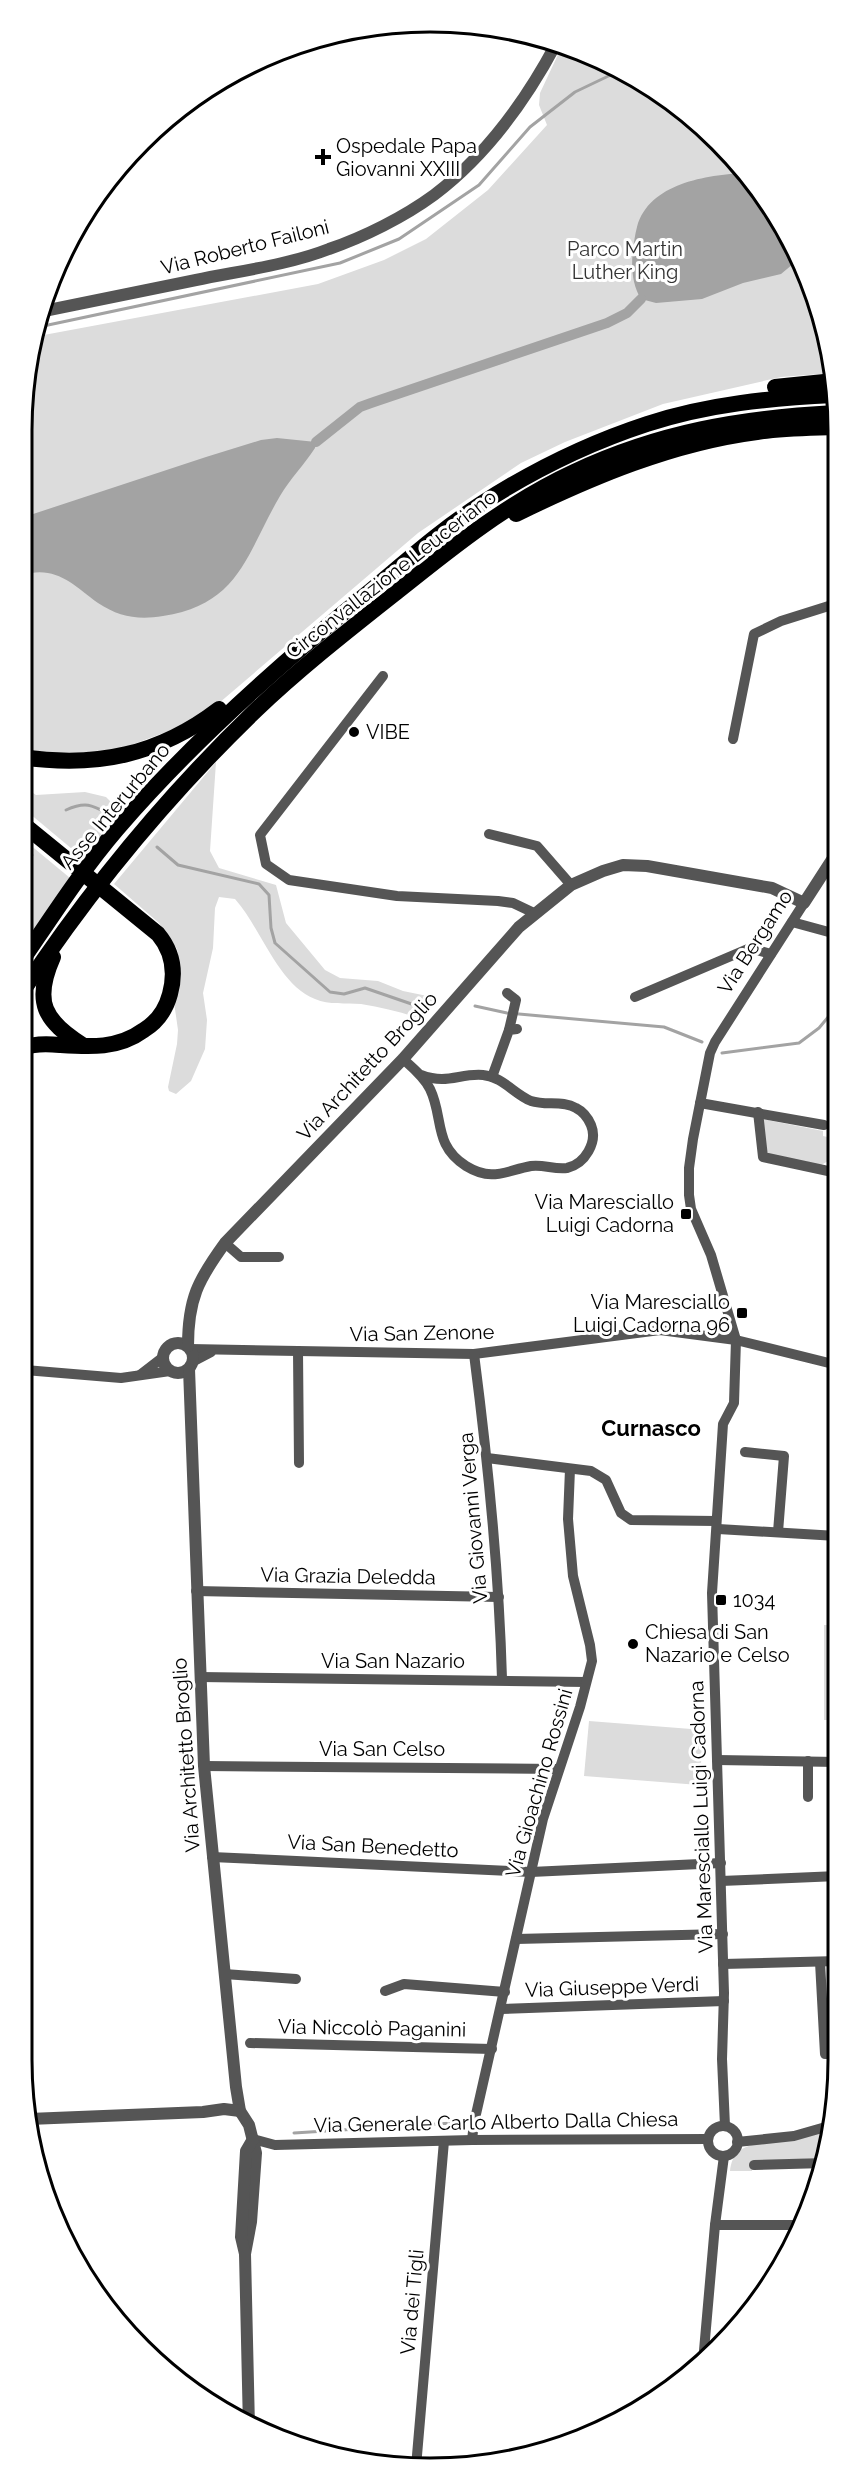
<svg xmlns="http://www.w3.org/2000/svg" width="859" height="2490" font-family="Raleway,sans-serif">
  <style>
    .green { fill: #dcdcdc }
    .water { fill: #a3a3a3 }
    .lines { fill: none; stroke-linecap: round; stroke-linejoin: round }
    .stream { stroke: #a3a3a3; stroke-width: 3 }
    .canal { stroke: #a3a3a3; stroke-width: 10 }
    .minor { stroke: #555; stroke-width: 10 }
    .tertiary { stroke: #555; stroke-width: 12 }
    .trunk { stroke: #000; stroke-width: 16 }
    .poi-dot { fill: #000; stroke: #fff; stroke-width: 2 }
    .labels { text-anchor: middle; stroke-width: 6; stroke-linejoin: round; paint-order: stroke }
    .poi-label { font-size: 20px; fill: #000; stroke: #fff; text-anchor: start }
    .street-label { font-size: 20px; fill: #000; stroke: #fff }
    .park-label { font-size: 20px; fill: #333; stroke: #fff }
    .quarter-label { font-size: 22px; font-weight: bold; fill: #000; stroke: #fff }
    .rim { fill: none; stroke: #000; stroke-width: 3 }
  </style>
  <rect width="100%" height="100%" fill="#fff"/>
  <g class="green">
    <polygon points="562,46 634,76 736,160 796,249 834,373 781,377 663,404 565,442 521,463 418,533 212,709 169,731 123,748 60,755 22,748 21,430 33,337 318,284 384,260 426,239 488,190 547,125 539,105 540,93"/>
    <path d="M 216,762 L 210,851 L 219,868 L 276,885 L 286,923 L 325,970 L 340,978 L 378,981 L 403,991 L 437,998 L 415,1017 C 397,1011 380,1007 361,1004 C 346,1003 329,1005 315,999 C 278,985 261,928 235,899 L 219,897 L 215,908 L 213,948 L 203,993 L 207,1020 L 205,1049 L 191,1081 L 176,1094 L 169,1091 L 168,1087 L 177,1044 L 178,1030 L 174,1002 L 179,961 L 177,949 L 159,923 L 114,884 Z"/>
    <polygon points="23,786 36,795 85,792 106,797 119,810 84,859 23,808"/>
    <polygon points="23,839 70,878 23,945"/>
    <polygon points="762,1119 823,1131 823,1136 836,1139 836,1162 830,1160 821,1165 767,1154"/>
    <rect x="824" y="1625" width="13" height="95"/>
    <polygon points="589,1721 704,1730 699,1785 584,1776"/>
    <path d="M 829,2130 L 825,2158 L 753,2161 L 752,2171 L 730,2171 C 732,2156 737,2150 751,2145 Z"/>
  </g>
  <g class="water">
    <path d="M 745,173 L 796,249 L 799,259 L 781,274 L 743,283 L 702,299 L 656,303 L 641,299 C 632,285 631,266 633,250 C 634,242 635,234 637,227 C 649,183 707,175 745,173 Z"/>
    <path d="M 277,438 L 316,442 L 315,448 C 304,465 290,479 280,496 C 246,554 240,604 163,616 C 138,620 119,617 98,603 C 72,584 56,565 22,575 L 21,518 L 206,457 L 261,440 Z"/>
  </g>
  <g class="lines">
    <g class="stream">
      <polyline points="34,328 340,263 399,239 479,185 530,127 575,92 621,70"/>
      <path d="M 66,810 C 86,801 92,805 111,815"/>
      <polyline points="157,847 178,865 259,884 269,895 271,928 275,943 330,992 344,994 365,988 429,1010"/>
      <polyline points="23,857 32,855"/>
      <polyline points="475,1006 507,1013 664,1027 702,1042"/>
      <polyline points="722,1053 799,1043 819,1028 834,1010"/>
      <polyline points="294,2133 453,2123"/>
    </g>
    <polyline class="canal" points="316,442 360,407 371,403 607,323 627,313 641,299"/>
    <g class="minor">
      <polyline points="383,676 260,835 266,864 289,880 397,896 498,901 513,903 534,913"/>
      <polyline points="733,739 754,634 781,621 835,604"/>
      <polyline points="489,834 537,846 571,885"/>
      <polyline points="792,922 836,934"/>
      <polyline points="507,993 516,1000 509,1030"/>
      <polyline points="635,997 750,948 771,954"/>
      <path d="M 403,1059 C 413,1068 424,1077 430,1089 C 444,1118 433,1145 466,1166 C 492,1182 505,1171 531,1166 C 543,1164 555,1170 567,1168 C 585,1164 598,1142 591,1125 C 588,1118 582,1111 576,1108 C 562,1100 546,1106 531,1101 C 514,1094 503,1077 483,1075 C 459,1073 448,1085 421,1075"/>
      <polyline points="492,1077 509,1030 517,1029"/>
      <polyline points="700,1103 824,1125"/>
      <polyline points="758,1112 763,1157 828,1171 836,1166"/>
      <polyline points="225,1243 241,1257 279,1257"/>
      <polyline points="190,1349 474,1354 660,1330 736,1340 837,1365"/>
      <polyline points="298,1351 299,1463"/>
      <path d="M 474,1354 C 488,1462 499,1570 502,1679"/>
      <polyline points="192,1362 211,1352"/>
      <polyline points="25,1370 121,1378 170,1371"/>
      <polyline points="140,1375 162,1358"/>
      <polyline points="745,1452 784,1456 778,1532"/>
      <polyline points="487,1458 591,1471 606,1480 621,1513 631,1520 716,1521"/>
      <polyline points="718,1529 837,1536"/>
      <polyline points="196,1591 499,1597"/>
      <polyline points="835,1602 837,1585"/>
      <polyline points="200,1677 586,1682"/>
      <polyline points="717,1760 837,1762"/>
      <polyline points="204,1766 559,1769"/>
      <polyline points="808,1797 808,1761"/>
      <polyline points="212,1857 531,1872 721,1863"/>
      <polyline points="721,1881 838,1876"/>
      <polyline points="516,1939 723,1934"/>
      <polyline points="820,1962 825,2054 838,2054"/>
      <polyline points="723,1964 838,1961"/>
      <polyline points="224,1974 296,1979"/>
      <polyline points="385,1991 404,1984 505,1992"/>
      <polyline points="501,2009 724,2001"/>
      <polyline points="250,2043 492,2049"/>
      <polyline points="725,2126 722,2059 724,1993 712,1593 723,1424 734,1403 736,1340 711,1255 691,1209 689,1195 689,1168 693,1139 710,1053 715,1042 804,903"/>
      <circle cx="723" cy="2141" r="15"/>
      <polyline points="253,2139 275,2145 472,2140 708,2139"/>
      <polyline points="472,2140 474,2123 543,1819 580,1707 592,1661 590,1645 573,1576 568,1519 570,1469"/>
      <polyline points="737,2142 794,2136 829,2126"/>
      <polyline points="754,2165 825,2163"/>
      <polyline points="715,2225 797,2225"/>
      <polyline points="703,2362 715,2225 724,2156"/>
      <polyline points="416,2467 444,2141"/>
    </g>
    <g class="tertiary">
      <path d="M 39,312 C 91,301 144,291 196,280 C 239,271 288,265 329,249 C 364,237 404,217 434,195 C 487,155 525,102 556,44"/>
      <circle cx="178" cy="1358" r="15"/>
      <path d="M 188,1346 C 188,1299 198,1280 225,1243 L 403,1059 L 519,927 L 571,885 L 603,871 L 623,865 L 647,866 L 772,888 L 804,903 L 835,855"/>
      <polyline points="189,1369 204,1766 236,2087 240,2111 249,2125 256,2153 251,2222 245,2254"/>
      <polyline points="29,2119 203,2112 224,2109 240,2111"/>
      <polyline points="249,2427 245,2254 241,2237 246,2151 253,2139"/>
    </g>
    <g class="trunk">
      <polyline points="775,387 834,381"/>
      <path d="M 516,514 C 592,477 672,443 757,432 C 783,428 809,428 835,427"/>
      <path d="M 22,757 C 96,768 159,755 219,709"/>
      <path d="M 23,824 L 158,934 C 173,952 176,972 170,994 C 166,1009 157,1022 144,1030 C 118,1049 90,1047 60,1045 C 49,1044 34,1043 24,1048"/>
      <path d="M 53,957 C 33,1002 44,1021 84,1046"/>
      <path d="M 23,959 C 53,915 82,870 117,829 C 191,743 275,668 363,597 C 402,565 439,531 481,504 C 532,471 589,443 647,424 C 708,404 771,398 834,395"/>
      <path d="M 24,989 C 91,888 168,795 255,711 C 300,668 350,629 398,591 C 454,546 509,502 574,472 C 659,432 741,418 835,413"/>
    </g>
  </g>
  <g class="poi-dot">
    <path d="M320 148h6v6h6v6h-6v6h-6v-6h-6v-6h6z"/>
    <circle cx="354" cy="732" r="6"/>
    <rect x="680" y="1208" width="12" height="12" rx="3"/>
    <rect x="736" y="1307" width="12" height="12" rx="3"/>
    <rect x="715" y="1594" width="12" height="12" rx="3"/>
    <circle cx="633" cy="1644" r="6"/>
  </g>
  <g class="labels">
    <g class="poi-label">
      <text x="336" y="153">Ospedale Papa<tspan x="336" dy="23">Giovanni XXIII</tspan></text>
      <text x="366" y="739">VIBE</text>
      <text x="674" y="1209" text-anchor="end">Via Maresciallo<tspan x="674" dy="23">Luigi Cadorna</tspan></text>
      <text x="730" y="1309" text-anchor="end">Via Maresciallo<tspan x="730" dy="23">Luigi Cadorna 96</tspan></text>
      <text x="733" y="1607">1034</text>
      <text x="645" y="1639">Chiesa di San<tspan x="645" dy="23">Nazario e Celso</tspan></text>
    </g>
    <g class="street-label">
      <text transform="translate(245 247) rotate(-14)" y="7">Via Roberto Failoni</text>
      <text transform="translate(391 574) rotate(-38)" y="7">Circonvallazione Leuceriano</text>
      <text transform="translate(115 806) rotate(-50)" y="7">Asse Interurbano</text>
      <text transform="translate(755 942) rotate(-57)" y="7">Via Bergamo</text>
      <text transform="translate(367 1066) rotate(-47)" y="7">Via Architetto Broglio</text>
      <text transform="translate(422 1333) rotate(-1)" y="7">Via San Zenone</text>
      <text transform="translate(473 1518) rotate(-95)" y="7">Via Giovanni Verga</text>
      <text transform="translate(348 1576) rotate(1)" y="7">Via Grazia Deledda</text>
      <text x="393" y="1668">Via San Nazario</text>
      <text x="382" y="1756">Via San Celso</text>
      <text transform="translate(186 1755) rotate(-94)" y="7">Via Architetto Broglio</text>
      <text transform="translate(539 1783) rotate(-74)" y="7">Via Gioachino Rossini</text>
      <text transform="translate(701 1817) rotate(-92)" y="7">Via Maresciallo Luigi Cadorna</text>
      <text transform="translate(373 1846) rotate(3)" y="7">Via San Benedetto</text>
      <text transform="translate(612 1987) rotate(-2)" y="7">Via Giuseppe Verdi</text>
      <text transform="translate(372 2028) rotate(1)" y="7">Via Niccolò Paganini</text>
      <text transform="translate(496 2122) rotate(-1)" y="7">Via Generale Carlo Alberto Dalla Chiesa</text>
      <text transform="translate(412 2302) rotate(-85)" y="7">Via dei Tigli</text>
    </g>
    <g class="park-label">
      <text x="625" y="256">Parco Martin<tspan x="625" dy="23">Luther King</tspan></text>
    </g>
    <g class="quarter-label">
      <text x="651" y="1436">Curnasco</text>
    </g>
  </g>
  <path d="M0 0H859V2490H0ZM430 32H430A398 398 0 0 1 828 430V2060A398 398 0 0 1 430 2458H430A398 398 0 0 1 32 2060V430A398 398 0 0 1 430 32Z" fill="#fff" fill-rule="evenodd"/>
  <path class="rim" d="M430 32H430A398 398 0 0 1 828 430V2060A398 398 0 0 1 430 2458H430A398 398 0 0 1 32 2060V430A398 398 0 0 1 430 32Z"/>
</svg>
